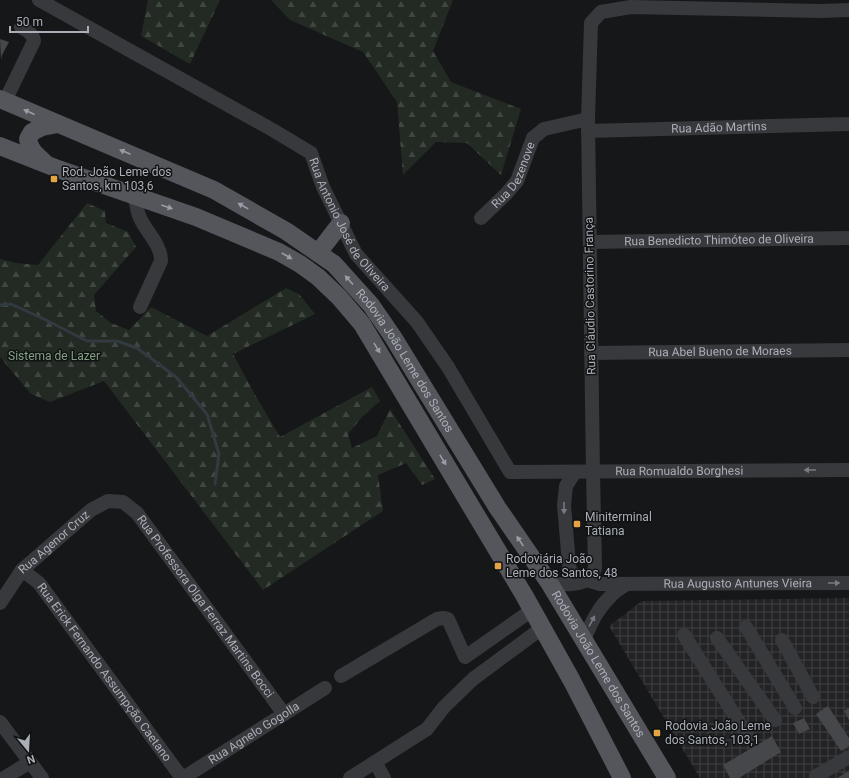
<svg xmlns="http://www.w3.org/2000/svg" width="849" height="778" font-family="Roboto,sans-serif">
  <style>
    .industrial { fill: url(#industrial-grid) }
    .forest { fill: url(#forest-firs) }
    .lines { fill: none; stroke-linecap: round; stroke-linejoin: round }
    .stream { stroke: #313a40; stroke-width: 3 }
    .building { fill: #46474b }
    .minor { stroke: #38393d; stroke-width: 14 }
    .major { stroke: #54565c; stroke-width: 18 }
    .oneway { fill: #999da5 }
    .oneway2 { fill: #777a80 }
    .poi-dot { fill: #e2a445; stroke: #111213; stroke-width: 1.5 }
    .labels { text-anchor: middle; stroke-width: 3; stroke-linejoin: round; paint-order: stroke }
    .street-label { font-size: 12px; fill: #aaafb7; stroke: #111213 }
    .poi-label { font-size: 12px; fill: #aaafb7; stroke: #111213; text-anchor: start }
    .park-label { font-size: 12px; fill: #82a083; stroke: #111213 }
  </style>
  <defs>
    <pattern id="industrial-grid" width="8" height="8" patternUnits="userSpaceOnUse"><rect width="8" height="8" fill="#232325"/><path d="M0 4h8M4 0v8" fill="none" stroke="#404042"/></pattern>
    <pattern id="forest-firs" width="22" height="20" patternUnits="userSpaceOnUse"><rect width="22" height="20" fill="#232a23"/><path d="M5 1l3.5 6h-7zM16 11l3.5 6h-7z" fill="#404641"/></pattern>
  </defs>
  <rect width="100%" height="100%" fill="#161718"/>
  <polygon class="industrial" points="849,598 849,778 700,778 609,626 642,601"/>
  <g class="forest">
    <polygon points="148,0 220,0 190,64 141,36"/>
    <polygon points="271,0 453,0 433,51 451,82 521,109 501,175 467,143 436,142 403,175 397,102 363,52 290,20"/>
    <polygon points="87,203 105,211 106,223 128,232 136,247 94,295 96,311 111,323 129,330 151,307 207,336 286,288 299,294 315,314 233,354 254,393 280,437 372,387 380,401 362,417 348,434 352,448 377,436 390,409 435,479 422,485 406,463 378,475 383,511 263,590 104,381 50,402 31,394 0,357 0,259 16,263 38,265"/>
  </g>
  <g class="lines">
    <polyline class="stream" points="0,305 11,304 44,319 87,341 117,341 137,348 176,377 207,414 219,454 215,484"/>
  </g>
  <g class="building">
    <polygon points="0,39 9,42 2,55 1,60"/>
    <polygon points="828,706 849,738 849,746 841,751 816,714"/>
    <polygon points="849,708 849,720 844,711"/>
    <polygon points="804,718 810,729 799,734 793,723"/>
    <polygon points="772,736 781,752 739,778 730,778 723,765"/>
    <polygon points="849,771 849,778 837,778"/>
  </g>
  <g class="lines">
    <g class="minor">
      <path id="s1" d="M 39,0 L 271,129 L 311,153 L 323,187 L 356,254 L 417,322 L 448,367 L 510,472 L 849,470"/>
      <path d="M 5,101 L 34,41 C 33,34 28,31 21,27"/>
      <path id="s2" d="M 588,131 L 849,124"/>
      <path d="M 135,196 C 136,203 137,212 140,218 C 147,233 161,244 161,261 L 140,307"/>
      <path id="s3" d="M 481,218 L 506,194 L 517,181 L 533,138 L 544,129 L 588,119"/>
      <path id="s4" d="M 590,242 L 849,238"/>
      <path id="s5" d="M 591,353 L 849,350"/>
      <path id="s6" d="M 575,472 L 566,486 L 564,505 L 569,564 L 570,571 L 579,578 L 600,584 L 849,583"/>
      <path id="s7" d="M 22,570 L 39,583 L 182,778"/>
      <path d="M 550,584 C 566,584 589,588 595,568 L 593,472 L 588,119 L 591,23 L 601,12 L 631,7 L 820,11 L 849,10"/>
      <path id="s8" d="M 0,603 L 22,570 L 91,510 L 108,501 L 123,502 L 137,513 L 284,714"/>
      <polyline points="746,627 795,708"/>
      <polyline points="684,635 747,735"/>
      <polyline points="717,638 775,720"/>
      <path d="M 584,640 C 591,623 598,608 611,596 C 615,591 621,588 627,584"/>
      <polyline points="782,640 813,697"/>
      <polyline points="341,676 437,619 444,618 448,619 465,657 532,610"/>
      <polyline points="0,722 42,778"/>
      <polyline points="375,762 384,778"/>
      <polyline points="816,776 849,757"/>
      <polyline points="4,778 30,762"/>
      <path id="s9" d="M 183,778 L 325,688"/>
      <polyline points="350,778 427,729 444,707 473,679 542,628"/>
    </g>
    <g class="major">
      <path id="s10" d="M 0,99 L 214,190 L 286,231 L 334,264 L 371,305 L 393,337 L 497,507 L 550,584 L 667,778"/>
      <polyline points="0,146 58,169 196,217 279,252 300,264 318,277 339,297 362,324 524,595 572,681 622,778"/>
      <path d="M 44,162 C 35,154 30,150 28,139 L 32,132 L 42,127 L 58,124"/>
      <polyline points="318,253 341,223"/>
    </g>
  </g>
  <defs><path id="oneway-solid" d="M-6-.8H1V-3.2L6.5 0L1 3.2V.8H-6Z"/></defs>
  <g class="oneway">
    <use href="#oneway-solid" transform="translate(29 112) rotate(-156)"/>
    <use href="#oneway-solid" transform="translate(125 152) rotate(-157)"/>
    <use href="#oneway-solid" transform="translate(243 206) rotate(-151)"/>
    <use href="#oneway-solid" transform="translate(167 207) rotate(19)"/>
    <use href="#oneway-solid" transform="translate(287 256) rotate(30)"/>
    <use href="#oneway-solid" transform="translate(349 280) rotate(-132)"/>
    <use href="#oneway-solid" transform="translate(377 348) rotate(59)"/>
    <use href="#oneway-solid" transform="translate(443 460) rotate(59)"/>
    <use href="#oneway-solid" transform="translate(520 541) rotate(-124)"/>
  </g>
  <g class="oneway2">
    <use href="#oneway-solid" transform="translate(810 470) rotate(180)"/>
    <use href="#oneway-solid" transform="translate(564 508) rotate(89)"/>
    <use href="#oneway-solid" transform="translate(834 583)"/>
    <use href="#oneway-solid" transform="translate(592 621) rotate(-62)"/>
  </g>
  <g class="poi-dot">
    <rect x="50" y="175" width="8" height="8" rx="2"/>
    <rect x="573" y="520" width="8" height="8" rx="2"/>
    <rect x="494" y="562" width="8" height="8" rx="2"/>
    <rect x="653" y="729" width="8" height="8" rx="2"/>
  </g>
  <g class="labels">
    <g class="street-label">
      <text dy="4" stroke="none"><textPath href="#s2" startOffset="131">Rua Adão Martins</textPath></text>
      <text dy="4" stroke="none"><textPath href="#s3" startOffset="55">Rua Dezenove</textPath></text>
      <text dy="4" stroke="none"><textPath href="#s1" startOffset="394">Rua Antonio José de Oliveira</textPath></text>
      <text dy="4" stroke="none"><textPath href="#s4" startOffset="129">Rua Benedicto Thimóteo de Oliveira</textPath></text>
      <text transform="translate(590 296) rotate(-91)" y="4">Rua Cláudio Castorino França</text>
      <text dy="4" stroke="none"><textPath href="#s5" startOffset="129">Rua Abel Bueno de Moraes</textPath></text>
      <text dy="4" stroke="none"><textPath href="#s10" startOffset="494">Rodovia João Leme dos Santos</textPath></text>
      <text dy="4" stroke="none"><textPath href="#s1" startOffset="860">Rua Romualdo Borghesi</textPath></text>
      <text dy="4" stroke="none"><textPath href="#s8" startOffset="82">Rua Agenor Cruz</textPath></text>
      <text dy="4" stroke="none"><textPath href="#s6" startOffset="273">Rua Augusto Antunes Vieira</textPath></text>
      <text dy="4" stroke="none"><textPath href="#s8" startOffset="299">Rua Professora Olga Ferraz Martins Bocci</textPath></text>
      <text dy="4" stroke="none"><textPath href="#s10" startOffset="854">Rodovia João Leme dos Santos</textPath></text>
      <text dy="4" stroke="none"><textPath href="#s7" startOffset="132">Rua Erick Fernando Assumpção Caetano</textPath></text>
      <text dy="4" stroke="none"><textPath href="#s9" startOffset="84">Rua Agnelo Gogolla</textPath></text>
    </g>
    <g class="poi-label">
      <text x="62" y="176">Rod. João Leme dos<tspan x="62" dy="14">Santos, km 103,6</tspan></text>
      <text x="585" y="521">Miniterminal<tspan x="585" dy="14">Tatiana</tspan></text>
      <text x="506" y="563">Rodoviária João<tspan x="506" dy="14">Leme dos Santos, 48</tspan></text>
      <text x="665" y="730">Rodovia João Leme<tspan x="665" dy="14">dos Santos, 103,1</tspan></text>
    </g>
    <g class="park-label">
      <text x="54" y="360">Sistema de Lazer</text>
    </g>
  </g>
  <g transform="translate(28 750) rotate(162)" stroke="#111213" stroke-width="3" paint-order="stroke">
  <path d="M0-3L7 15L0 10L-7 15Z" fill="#aaafb7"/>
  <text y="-6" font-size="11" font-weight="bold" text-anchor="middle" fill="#aaafb7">N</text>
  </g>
  <path d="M10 26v6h78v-6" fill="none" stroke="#aaafb7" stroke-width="2"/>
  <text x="16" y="26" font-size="12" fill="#aaafb7" stroke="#111213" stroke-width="3" paint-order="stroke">50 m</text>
</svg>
